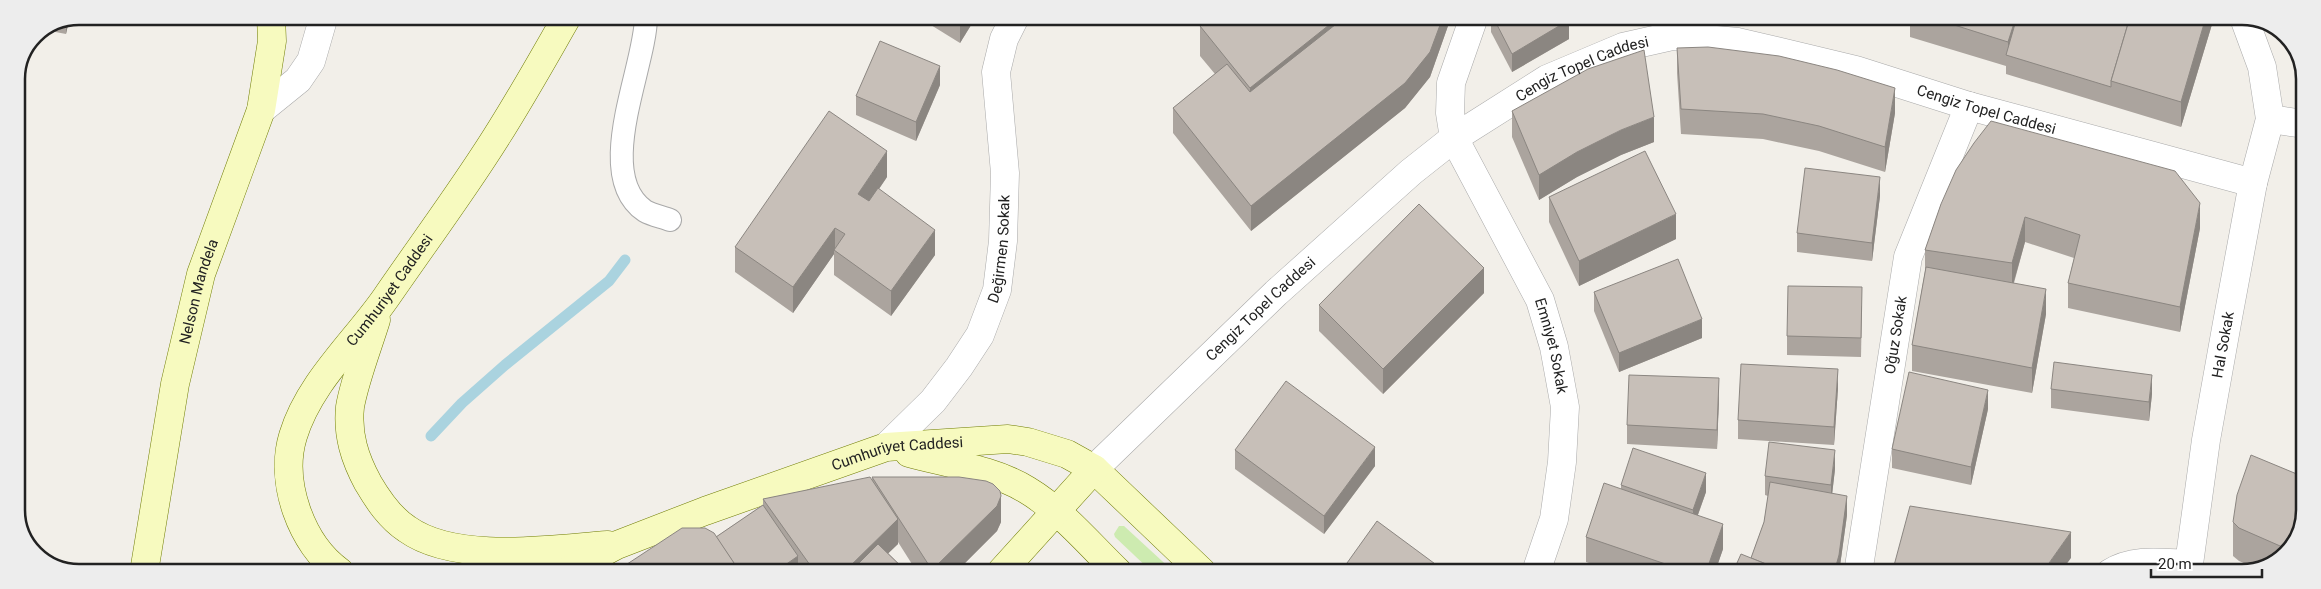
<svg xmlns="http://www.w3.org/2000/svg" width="2321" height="589" font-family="Roboto,sans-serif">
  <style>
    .grass { fill: #cdebb0 }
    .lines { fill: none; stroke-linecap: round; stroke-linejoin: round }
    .stream { stroke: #aad3df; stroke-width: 11 }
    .lane-casing { stroke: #a9a9a9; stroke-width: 24 }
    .street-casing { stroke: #a9a9a9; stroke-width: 29 }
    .secondary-casing { stroke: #707d05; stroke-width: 29 }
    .lane { stroke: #fff; stroke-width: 22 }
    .street { stroke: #fff; stroke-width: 28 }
    .secondary { stroke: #f7fabf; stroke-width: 28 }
    .wall { fill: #aba49e }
    .shaded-wall { fill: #8b8681 }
    .building { fill: #c7bfb8; stroke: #8b8681 }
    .labels { text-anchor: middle; stroke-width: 5; stroke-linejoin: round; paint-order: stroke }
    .street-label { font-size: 15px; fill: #222; stroke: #fff }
    .rim { fill: none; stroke: #222; stroke-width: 2.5 }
  </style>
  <rect width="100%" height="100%" fill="#f2efe9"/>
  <polygon class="grass" points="1119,526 1124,526 1174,572 1152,572 1115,537 1114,534"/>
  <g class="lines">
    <polyline class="stream" points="431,436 462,403 505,365 609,281 625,260"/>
    <defs>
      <path id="lane" d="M 646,17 C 646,66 592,175 645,211 C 652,215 662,217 670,220"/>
      <g id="street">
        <path id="s1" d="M 1474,17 L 1451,83 L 1450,113 L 1454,138 L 1540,300 L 1554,347 L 1565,407 L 1562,462 L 1554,519 L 1536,572"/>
        <polyline points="261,110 298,80 311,61 324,16"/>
        <polyline points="2270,119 2304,124"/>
        <path id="s2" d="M 886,447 L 933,401 L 959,367 L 980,335 L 997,290 L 1003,241 L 1005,173 L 996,72 L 1004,39 L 1015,17"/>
        <path id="s3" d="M 1094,469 L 1276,293 L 1411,172 L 1454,138 L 1547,79 L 1623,47 L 1672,36 L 1738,42 L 1856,70 L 1969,106 L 2253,183"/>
        <path id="s4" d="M 1858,573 L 1908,257 L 1969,106"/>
        <path d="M 2110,573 C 2134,558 2162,563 2189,564"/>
        <path id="s5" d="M 2190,573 L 2189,564 L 2206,440 L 2227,323 L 2253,183 L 2270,119 L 2262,67 L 2244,18"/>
      </g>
      <g id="secondary">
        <path d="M 376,320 C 368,346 354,382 350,407 C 347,435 355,459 368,483 C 378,500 390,518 407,529 C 456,564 551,549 608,545"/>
        <path d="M 909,453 C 946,463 995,470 1027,490 C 1062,511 1089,544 1118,572"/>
        <path id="s6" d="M 144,572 L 175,384 L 201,274 L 261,110 L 272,41 L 271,16"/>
        <path id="s7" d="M 340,572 C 301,544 279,482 293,436 C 309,383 354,343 385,299 C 418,251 452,205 484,156 C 514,111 540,64 567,17"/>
        <path id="s8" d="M 566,572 L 617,545 L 705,511 L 886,447 L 1008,439 L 1028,442 L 1067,454 L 1094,469 L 1202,572"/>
        <polyline points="1001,572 1094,469"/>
      </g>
    </defs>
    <use href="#lane" class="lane-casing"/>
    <use href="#street" class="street-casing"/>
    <use href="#secondary" class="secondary-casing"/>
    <use href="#lane" class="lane"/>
    <use href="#street" class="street"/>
    <use href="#secondary" class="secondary"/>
  </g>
  <g class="wall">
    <polygon points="918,17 976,17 960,43"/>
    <polygon points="1449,17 1449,23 1430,77 1405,108 1251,231 1173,133 1173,108 1215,74 1200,56 1200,26"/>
    <polygon points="1491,17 1568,17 1569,39 1512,72 1491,32"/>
    <polygon points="1910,17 2213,17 2213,21 2181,127 2006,74 2006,66 1910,37"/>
    <polygon points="69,20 66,34 45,30"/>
    <polygon points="1677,48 1895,113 1885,172 1819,151 1763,139 1681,134 1677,73"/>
    <polygon points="940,85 916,141 856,115 856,96"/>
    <polygon points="1512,111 1654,142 1621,155 1577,177 1539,200 1512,137"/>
    <polygon points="887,177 879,189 935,255 891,316 834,275 834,254 793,313 735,272 735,247"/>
    <polygon points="1880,196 1872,261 1797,252 1797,233"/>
    <polygon points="1549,197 1676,239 1579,286 1549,222"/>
    <polygon points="1941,204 2200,228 2180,332 2068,308 2068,283 2074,258 2025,242 2014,283 2046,314 2032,393 1912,371 1912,345 1925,271 1925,250"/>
    <polygon points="1594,292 1702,338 1619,372 1594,311"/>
    <polygon points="1484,293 1383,394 1319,331 1319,305"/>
    <polygon points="1862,306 1861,357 1787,355 1787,336"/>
    <polygon points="1838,388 1834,445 1738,439 1738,420"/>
    <polygon points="2051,389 2152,394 2149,421 2051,408"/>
    <polygon points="1719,397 1717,449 1627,444 1627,425"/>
    <polygon points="1988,409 1971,485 1892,468 1892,449"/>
    <polygon points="1235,450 1375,466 1324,534 1235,469"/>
    <polygon points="1835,469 1832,494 1847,515 1839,573 1733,572 1751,558 1764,522 1768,496 1765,495 1765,476"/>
    <polygon points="872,477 1001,522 997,531 956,572 917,572 898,542 898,544 888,553 907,572 615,572 716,537 763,505 763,499 872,479"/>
    <polygon points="1621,485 1706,492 1698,515 1723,549 1715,572 1616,572 1586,562 1586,537 1621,489"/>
    <polygon points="2233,522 2303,523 2280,560 2255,568 2239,561 2233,556"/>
  </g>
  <g class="shaded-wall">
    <polygon points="964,17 976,17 960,43 960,24"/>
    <polygon points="1339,17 1363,17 1250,118 1250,88"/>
    <polygon points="1443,17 1449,17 1449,23 1430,77 1405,108 1251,231 1251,206"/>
    <polygon points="2016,17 2023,17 2008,56 2008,42"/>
    <polygon points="2206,17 2213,17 2213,21 2181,127 2181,102"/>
    <polygon points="69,20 66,34 66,21"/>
    <polygon points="1569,20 1569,39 1512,72 1512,54"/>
    <polygon points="940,66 940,85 916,141 916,122"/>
    <polygon points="1895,88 1895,113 1885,172 1885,147"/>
    <polygon points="1654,117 1654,142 1621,155 1577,177 1539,200 1539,175 1577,152 1621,130"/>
    <polygon points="887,151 887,177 858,219 858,194"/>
    <polygon points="1880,177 1880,196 1872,261 1872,243"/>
    <polygon points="2200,203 2200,228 2180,332 2180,307"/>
    <polygon points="1676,214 1676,239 1579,286 1579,261"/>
    <polygon points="2025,217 2025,242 2012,288 2012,263"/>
    <polygon points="835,228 835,251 834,250 834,254 793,313 793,287"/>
    <polygon points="935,230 935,255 891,316 891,291"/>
    <polygon points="1484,268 1484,293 1383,394 1383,369"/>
    <polygon points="2046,289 2046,314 2032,393 2032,368"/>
    <polygon points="1702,319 1702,338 1619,372 1619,353"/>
    <polygon points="1838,369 1838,388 1834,445 1834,427"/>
    <polygon points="2152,375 2152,394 2149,421 2149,402"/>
    <polygon points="1719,378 1719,397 1717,449 1717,430"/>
    <polygon points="1988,390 1988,409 1971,485 1971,467"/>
    <polygon points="1375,447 1375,466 1324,534 1324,516"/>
    <polygon points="1835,450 1835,469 1831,504 1831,485"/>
    <polygon points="1706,473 1706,492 1693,528 1693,510"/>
    <polygon points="1001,496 1001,522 997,531 956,572 932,572 932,570"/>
    <polygon points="1847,496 1847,515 1839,573 1834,573"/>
    <polygon points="898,519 898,544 869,572 844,572"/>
    <polygon points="1723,524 1723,549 1715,572 1706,572"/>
    <polygon points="2071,532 2071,558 2060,573 2042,573"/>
    <polygon points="798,556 798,572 775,572"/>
  </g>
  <g class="building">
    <polygon points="949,17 964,17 960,24"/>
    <polygon points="1212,17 1339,17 1250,88 1200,26"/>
    <polygon points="1345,17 1443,17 1430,52 1405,83 1251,206 1173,108 1227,64 1250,92"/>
    <polygon points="1493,17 1568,17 1569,20 1512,54"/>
    <polygon points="1929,17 2016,17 2008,42"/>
    <polygon points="2017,17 2130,17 2111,81 2111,87 2006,55"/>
    <polygon points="2130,17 2206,17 2181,102 2111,81"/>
    <polygon points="880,41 940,66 916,122 856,96"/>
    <polygon points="1708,47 1779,56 1837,70 1895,88 1885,147 1819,126 1763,114 1681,109 1677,48"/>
    <polygon points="1644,50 1654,117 1621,130 1577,152 1539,175 1512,111 1588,69"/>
    <polygon points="829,111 887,151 858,194 869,201 878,188 935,230 891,291 834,250 845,234 835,228 793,287 735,247"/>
    <polygon points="1991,121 2175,171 2200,203 2180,307 2068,283 2080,235 2025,217 2012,263 1925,250 1941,204 1956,170 1974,143"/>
    <polygon points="1645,151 1676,214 1579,261 1549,197"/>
    <polygon points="1805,168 1880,177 1872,243 1797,233"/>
    <polygon points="1419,204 1484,268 1383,369 1319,305"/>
    <polygon points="1678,259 1702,319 1619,353 1594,292"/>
    <polygon points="1926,267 2046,289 2032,368 1912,345"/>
    <polygon points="1788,286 1862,287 1861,338 1787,336"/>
    <polygon points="2054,362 2152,375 2149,402 2051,389"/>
    <polygon points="1741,364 1838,369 1834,427 1738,420"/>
    <polygon points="1909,372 1988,390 1971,467 1892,449"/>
    <polygon points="1629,375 1719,378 1717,430 1627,425"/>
    <polygon points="1286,381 1375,447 1324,516 1235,450"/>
    <polygon points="1769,442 1835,450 1831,485 1765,476"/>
    <polygon points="1633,448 1706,473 1693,510 1621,485"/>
    <polygon points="2251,455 2304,477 2303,523 2287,549 2239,528 2233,522 2237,495"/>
    <polygon points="870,477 898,519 844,572 815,572 763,499"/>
    <polygon points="872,477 959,477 986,481 993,484 1000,491 1001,496 997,506 932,570"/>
    <polygon points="1770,482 1847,496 1839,555 1834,573 1786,572 1751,558 1764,522"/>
    <polygon points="1604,483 1723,524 1706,572 1689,572 1586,537"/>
    <polygon points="763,505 798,556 775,572 740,572 716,537"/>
    <polygon points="1910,506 2071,532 2042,573 1892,573"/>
    <polygon points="1377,521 1446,572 1344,572 1342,570"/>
    <polygon points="682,528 705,528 714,533 740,572 615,572"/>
    <polygon points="878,544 907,572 850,572"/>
    <polygon points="1741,554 1786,572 1733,572"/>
    <polygon points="1577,568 1588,572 1576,572"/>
  </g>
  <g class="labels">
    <g class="street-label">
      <text dy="5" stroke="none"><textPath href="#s3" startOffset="636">Cengiz Topel Caddesi</textPath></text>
      <text dy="5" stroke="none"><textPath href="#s3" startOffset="1056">Cengiz Topel Caddesi</textPath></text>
      <text dy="5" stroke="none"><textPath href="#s2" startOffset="236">Değirmen Sokak</textPath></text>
      <text dy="5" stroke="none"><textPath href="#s7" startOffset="328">Cumhuriyet Caddesi</textPath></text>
      <text dy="5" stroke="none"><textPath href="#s6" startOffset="286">Nelson Mandela</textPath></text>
      <text dy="5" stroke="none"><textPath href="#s3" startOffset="231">Cengiz Topel Caddesi</textPath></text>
      <text dy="5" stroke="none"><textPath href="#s4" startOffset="241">Oğuz Sokak</textPath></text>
      <text dy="5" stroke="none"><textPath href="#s5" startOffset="231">Hal Sokak</textPath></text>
      <text dy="5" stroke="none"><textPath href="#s1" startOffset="356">Emniyet Sokak</textPath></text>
      <text dy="5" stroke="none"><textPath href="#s8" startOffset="354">Cumhuriyet Caddesi</textPath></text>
    </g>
  </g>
  <path d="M0 0H2321V589H0ZM79 25H2242A54 54 0 0 1 2296 79V510A54 54 0 0 1 2242 564H79A54 54 0 0 1 25 510V79A54 54 0 0 1 79 25Z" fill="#ededed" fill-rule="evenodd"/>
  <path class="rim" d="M79 25H2242A54 54 0 0 1 2296 79V510A54 54 0 0 1 2242 564H79A54 54 0 0 1 25 510V79A54 54 0 0 1 79 25Z"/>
  <path d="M2151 569v8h111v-8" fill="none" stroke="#222222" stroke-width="2.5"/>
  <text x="2158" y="569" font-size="15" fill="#222222" stroke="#ffffff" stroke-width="4" paint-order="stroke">20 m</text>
</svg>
